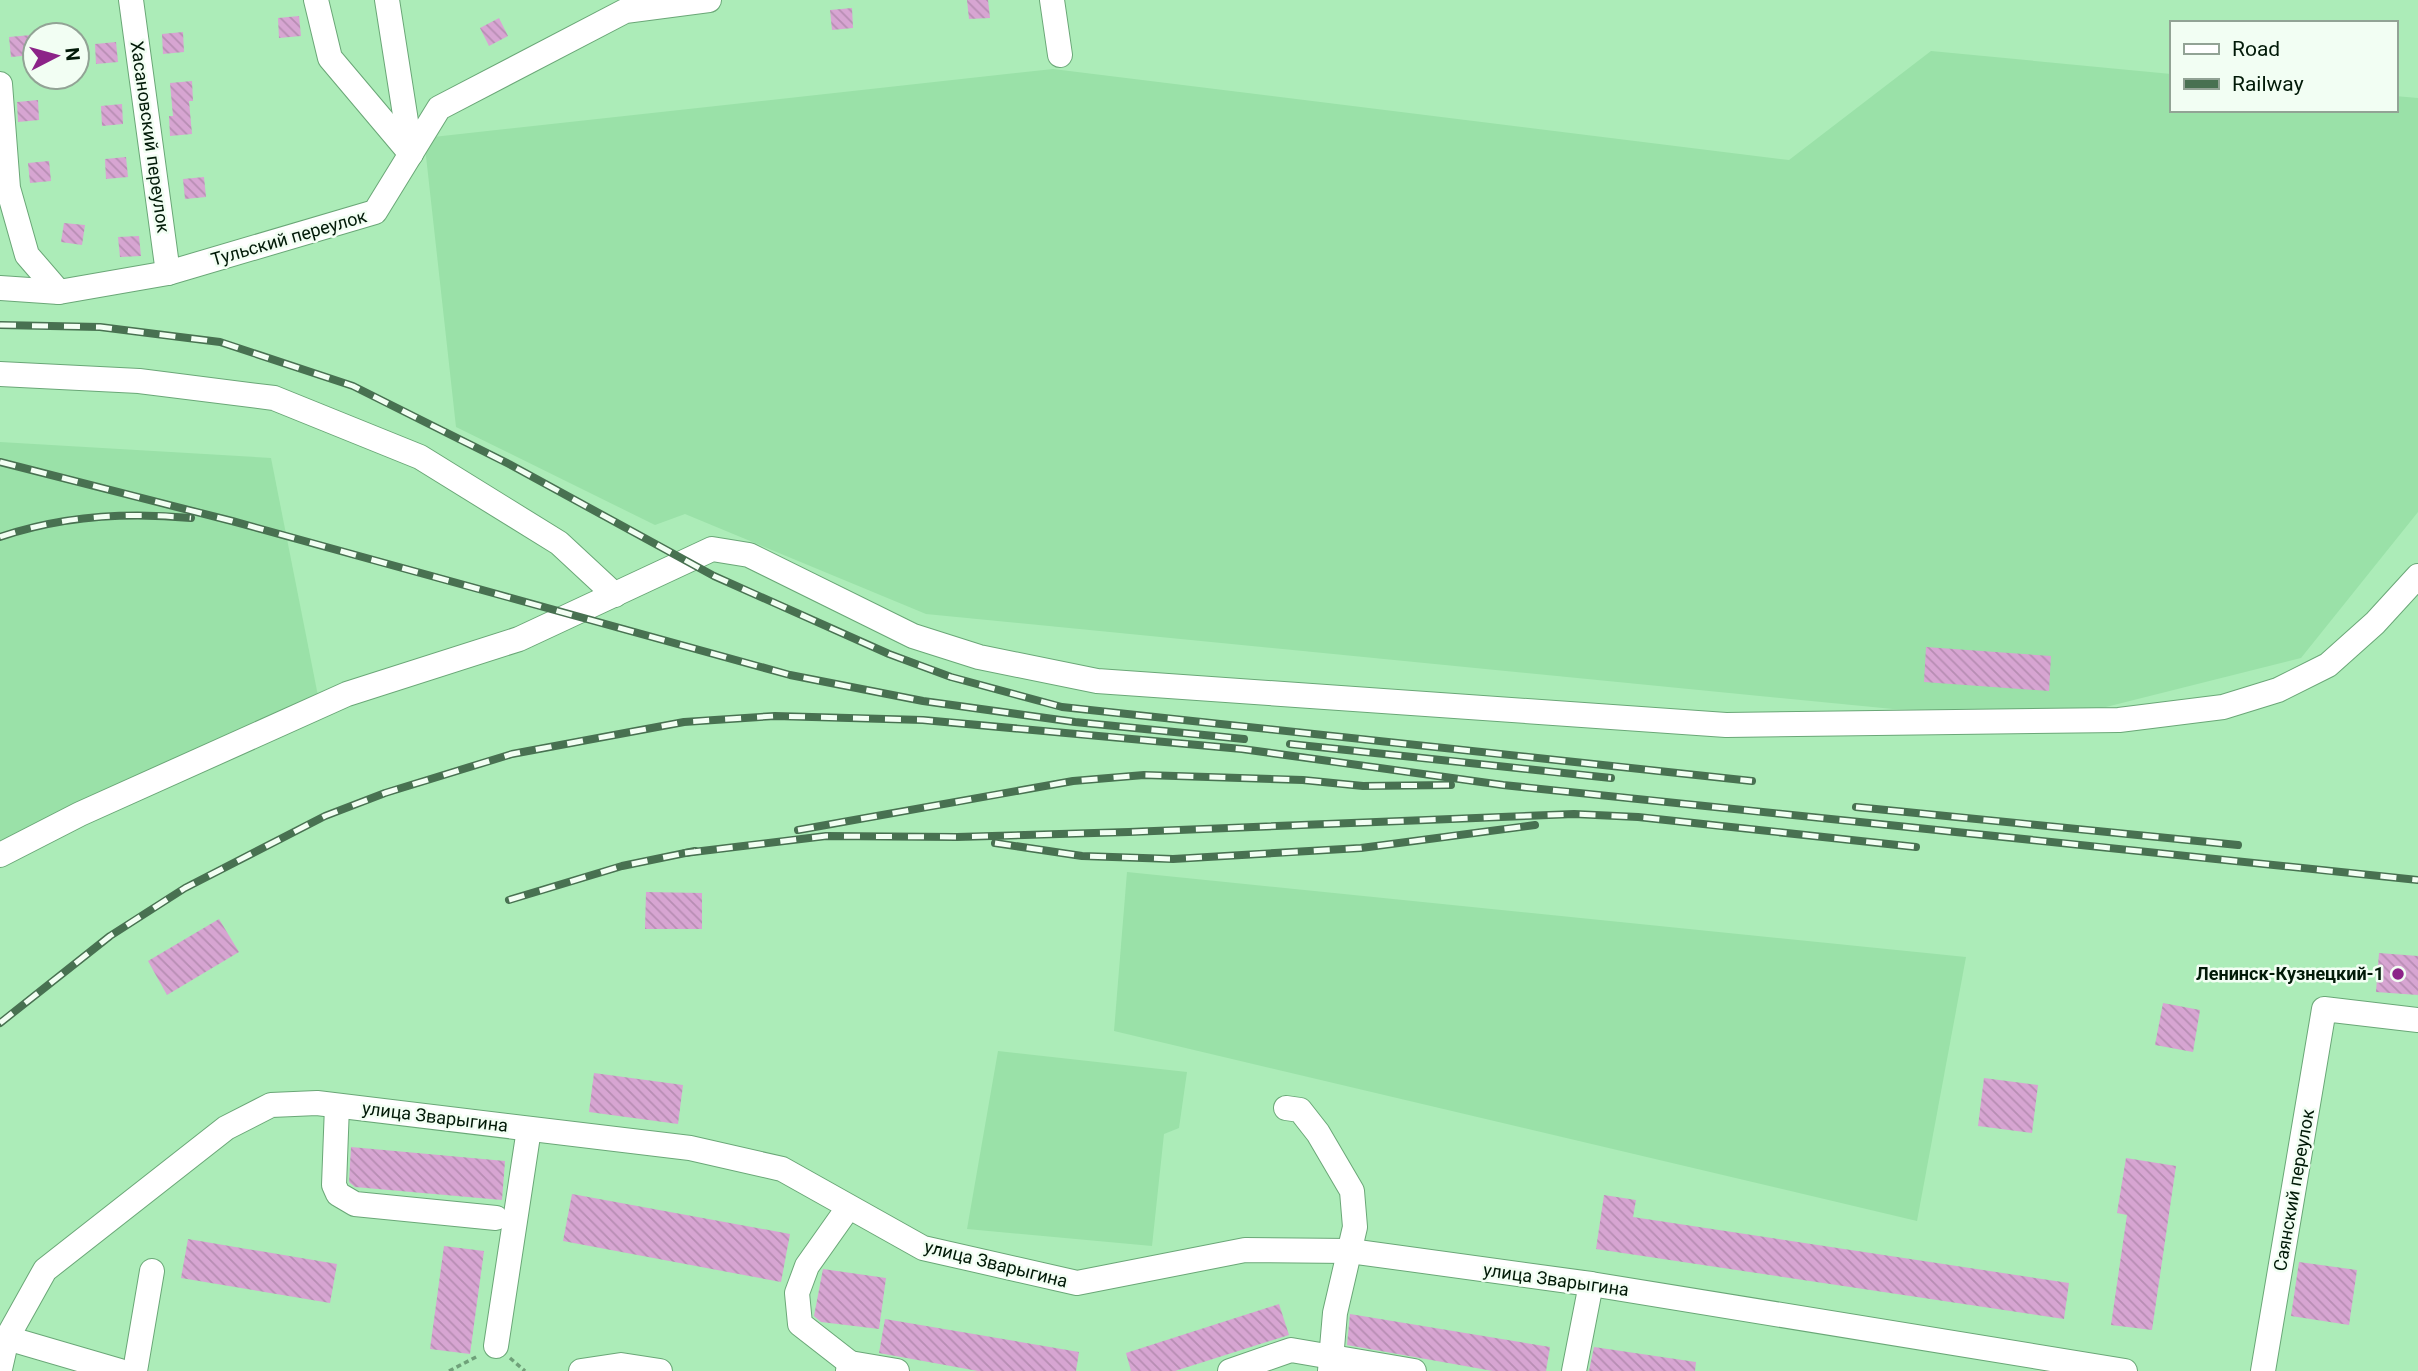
<svg xmlns="http://www.w3.org/2000/svg" width="2418" height="1371" font-family="Roboto,sans-serif">
  <style>
    .built { fill: #9ae1a8 }
    .building { fill: url(#building-back-hatch) }
    .lines { fill: none; stroke-linecap: round; stroke-linejoin: round }
    .minor-casing { stroke: #6aa777; stroke-width: 26 }
    .path { stroke: #6fa179; stroke-width: 3.5; stroke-dasharray: 5 3.5; stroke-linecap: butt }
    .minor { stroke: #fff; stroke-width: 24 }
    .rail-casing { stroke: #487151; stroke-width: 8 }
    .rail { stroke: #f2fef3; stroke-width: 5; stroke-dasharray: 16; stroke-linecap: butt }
    .poi-dot { fill: #8c2388; stroke: #f2fef3; stroke-width: 2.5 }
    .labels { text-anchor: middle; stroke-width: 5; stroke-linejoin: round; paint-order: stroke }
    .street-label { font-size: 18px; fill: #021a08; stroke: #f2fef3 }
    .poi-label { font-size: 18px; font-weight: bold; fill: #021a08; stroke: #f2fef3; text-anchor: end }
  </style>
  <defs>
    <pattern id="building-back-hatch" width="6" height="6" patternUnits="userSpaceOnUse" patternTransform="scale(1.75)"><rect width="6" height="6" fill="#d7a5d2"/><path d="M-1 5l2 2M0 0l6 6M5-1l2 2" fill="none" stroke="#b78db3"/></pattern>
  </defs>
  <rect width="100%" height="100%" fill="#acecb8"/>
  <g class="built">
    <polygon points="1931,51 2171,74 2171,110 2395,110 2395,96 2418,98 2418,512 2301,658 2086,712 1893,709 926,614 685,514 655,525 456,427 424,138 1053,69 1789,160"/>
    <polygon points="0,442 271,458 319,701 0,843"/>
    <polygon points="1127,872 1966,957 1917,1221 1114,1031"/>
    <polygon points="998,1051 1187,1072 1179,1128 1164,1134 1152,1246 967,1229"/>
  </g>
  <g class="building">
    <polygon points="967,0 988,0 990,18 969,19"/>
    <polygon points="852,8 853,28 832,30 830,10"/>
    <polygon points="299,16 301,36 279,38 278,18"/>
    <polygon points="499,18 508,36 489,46 480,28"/>
    <polygon points="183,32 184,52 163,54 162,34"/>
    <polygon points="31,35 32,55 11,57 9,37"/>
    <polygon points="116,42 118,62 96,64 95,44"/>
    <polygon points="192,81 193,101 189,101 192,134 170,136 169,116 173,116 170,83"/>
    <polygon points="38,100 39,120 18,122 17,102"/>
    <polygon points="122,104 123,124 102,126 101,106"/>
    <polygon points="126,157 128,177 106,179 105,159"/>
    <polygon points="49,161 51,181 30,183 28,163"/>
    <polygon points="204,177 206,197 185,199 183,179"/>
    <polygon points="64,223 85,225 82,245 61,242"/>
    <polygon points="139,236 141,256 120,257 118,237"/>
    <polygon points="1926,647 2051,656 2049,691 1924,682"/>
    <polygon points="646,892 702,893 702,929 645,929"/>
    <polygon points="219,919 239,952 167,995 148,961"/>
    <polygon points="2379,953 2418,956 2418,995 2376,992"/>
    <polygon points="2163,1003 2200,1010 2193,1052 2155,1045"/>
    <polygon points="594,1073 683,1085 678,1124 589,1112"/>
    <polygon points="1984,1078 2038,1085 2032,1133 1978,1126"/>
    <polygon points="351,1147 505,1161 502,1200 355,1187 349,1182"/>
    <polygon points="2126,1158 2176,1166 2152,1330 2111,1325 2127,1215 2117,1213"/>
    <polygon points="572,1194 790,1234 781,1282 563,1241"/>
    <polygon points="1604,1195 1636,1200 1633,1217 2069,1283 2064,1319 1596,1249"/>
    <polygon points="188,1239 337,1264 330,1303 181,1278"/>
    <polygon points="444,1246 484,1251 470,1354 430,1349"/>
    <polygon points="2299,1262 2357,1270 2349,1325 2291,1316"/>
    <polygon points="823,1269 886,1278 879,1329 821,1322 814,1316"/>
    <polygon points="1279,1304 1289,1335 1175,1371 1131,1371 1126,1353"/>
    <polygon points="1350,1314 1550,1347 1546,1371 1493,1371 1347,1345"/>
    <polygon points="885,1319 1079,1352 1076,1371 978,1371 879,1353"/>
    <polygon points="1594,1347 1696,1362 1695,1371 1589,1371"/>
  </g>
  <g class="lines">
    <defs>
      <g id="minor">
        <polyline points="131,0 168,273"/>
        <polyline points="316,0 330,58 411,154"/>
        <polyline points="387,0 411,153"/>
        <polyline points="1052,0 1060,55"/>
        <polyline points="0,84 8,188 27,255 59,292"/>
        <polyline points="0,288 59,292 168,273 375,212 439,108 625,11 709,0"/>
        <polyline points="0,374 139,381 274,398 420,457 559,543 615,595"/>
        <polyline points="0,855 80,814 347,694 519,639 712,549 749,555 913,636 979,657 1097,681 1726,725 2119,720 2223,707 2278,690 2328,665 2375,623 2418,576"/>
        <polyline points="337,1106 334,1185 338,1194 355,1204 496,1218"/>
        <polyline points="1286,1108 1300,1110 1318,1133 1352,1191 1355,1227 1335,1313 1330,1371"/>
        <polyline points="848,1208 807,1266 797,1293 800,1324 850,1363"/>
        <polyline points="7,1338 120,1371"/>
        <polyline points="496,1346 529,1129"/>
        <polyline points="0,1369 7,1338 45,1270 226,1128 271,1105 317,1103 690,1148 782,1169 923,1248 1077,1283 1245,1250 1350,1251 1591,1284 2125,1371"/>
        <polyline points="135,1371 152,1271"/>
        <polyline points="581,1371 621,1365 660,1371"/>
        <polyline points="848,1371 850,1363 897,1371"/>
        <polyline points="1230,1371 1291,1350 1414,1371"/>
        <polyline points="1574,1371 1591,1284"/>
        <polyline points="2263,1371 2324,1009 2418,1020"/>
      </g>
    </defs>
    <use href="#minor" class="minor-casing"/>
    <g class="path">
      <polyline points="510,1358 525,1371"/>
      <polyline points="449,1371 478,1356"/>
    </g>
    <use href="#minor" class="minor"/>
    <defs>
      <g id="rail">
        <polyline points="0,325 100,327 220,342 353,386 509,464 714,576 889,654 951,677 1062,707 1752,781"/>
        <polyline points="0,462 232,521 790,675 923,701 1075,722 1244,739"/>
        <path d="M 0,537 C 61,516 126,512 191,518"/>
        <polyline points="1290,744 1611,778"/>
        <polyline points="1856,807 2238,845"/>
        <polyline points="798,830 1073,781 1144,775 1303,780 1363,786 1451,785"/>
        <polyline points="995,843 1082,856 1173,859 1361,848 1535,825"/>
        <polyline points="685,853 826,836 957,837 1129,832 1574,814 1638,817 1916,847"/>
        <polyline points="509,900 622,866 695,851"/>
        <polyline points="0,1023 110,936 185,888 325,816 385,793 512,754 684,722 775,716 923,720 1242,749 1503,785 2418,880"/>
      </g>
    </defs>
    <use href="#rail" class="rail-casing"/>
    <use href="#rail" class="rail"/>
  </g>
  <circle class="poi-dot" cx="2398" cy="974" r="7"/>
  <g class="labels">
    <g class="street-label">
      <text transform="translate(150 137) rotate(82)" y="6">Хасановский переулок</text>
      <text transform="translate(289 238) rotate(-16)" y="6">Тульский переулок</text>
      <text transform="translate(435 1117) rotate(7)" y="6">улица Зварыгина</text>
      <text transform="translate(2294 1190) rotate(-80)" y="6">Саянский переулок</text>
      <text transform="translate(996 1264) rotate(14)" y="6">улица Зварыгина</text>
      <text transform="translate(1556 1280) rotate(8)" y="6">улица Зварыгина</text>
    </g>
    <g class="poi-label">
      <text x="2384" y="980">Ленинск-Кузнецкий-1</text>
    </g>
  </g>
  <rect x="2170" y="21" width="228" height="91" fill="#f2fef3" stroke="#92a395" stroke-width="2"/>
  <rect x="2184" y="44" width="35" height="10" fill="#ffffff" stroke="#92a395" stroke-width="2"/>
  <text x="2232" y="56" font-size="21" fill="#021a08">Road</text>
  <rect x="2184" y="79" width="35" height="10" fill="#487151" stroke="#92a395" stroke-width="2"/>
  <text x="2232" y="91" font-size="21" fill="#021a08">Railway</text>
  <g transform="translate(56 56) rotate(84)"><circle r="33" fill="#f2fef3" stroke="#92a395" stroke-width="2"/>
  <path d="M0-5L12 26L0 18L-12 26Z" fill="#8c2388"/>
  <text y="-10" font-size="19" font-weight="bold" text-anchor="middle" fill="#021a08">N</text>
  </g>
</svg>
